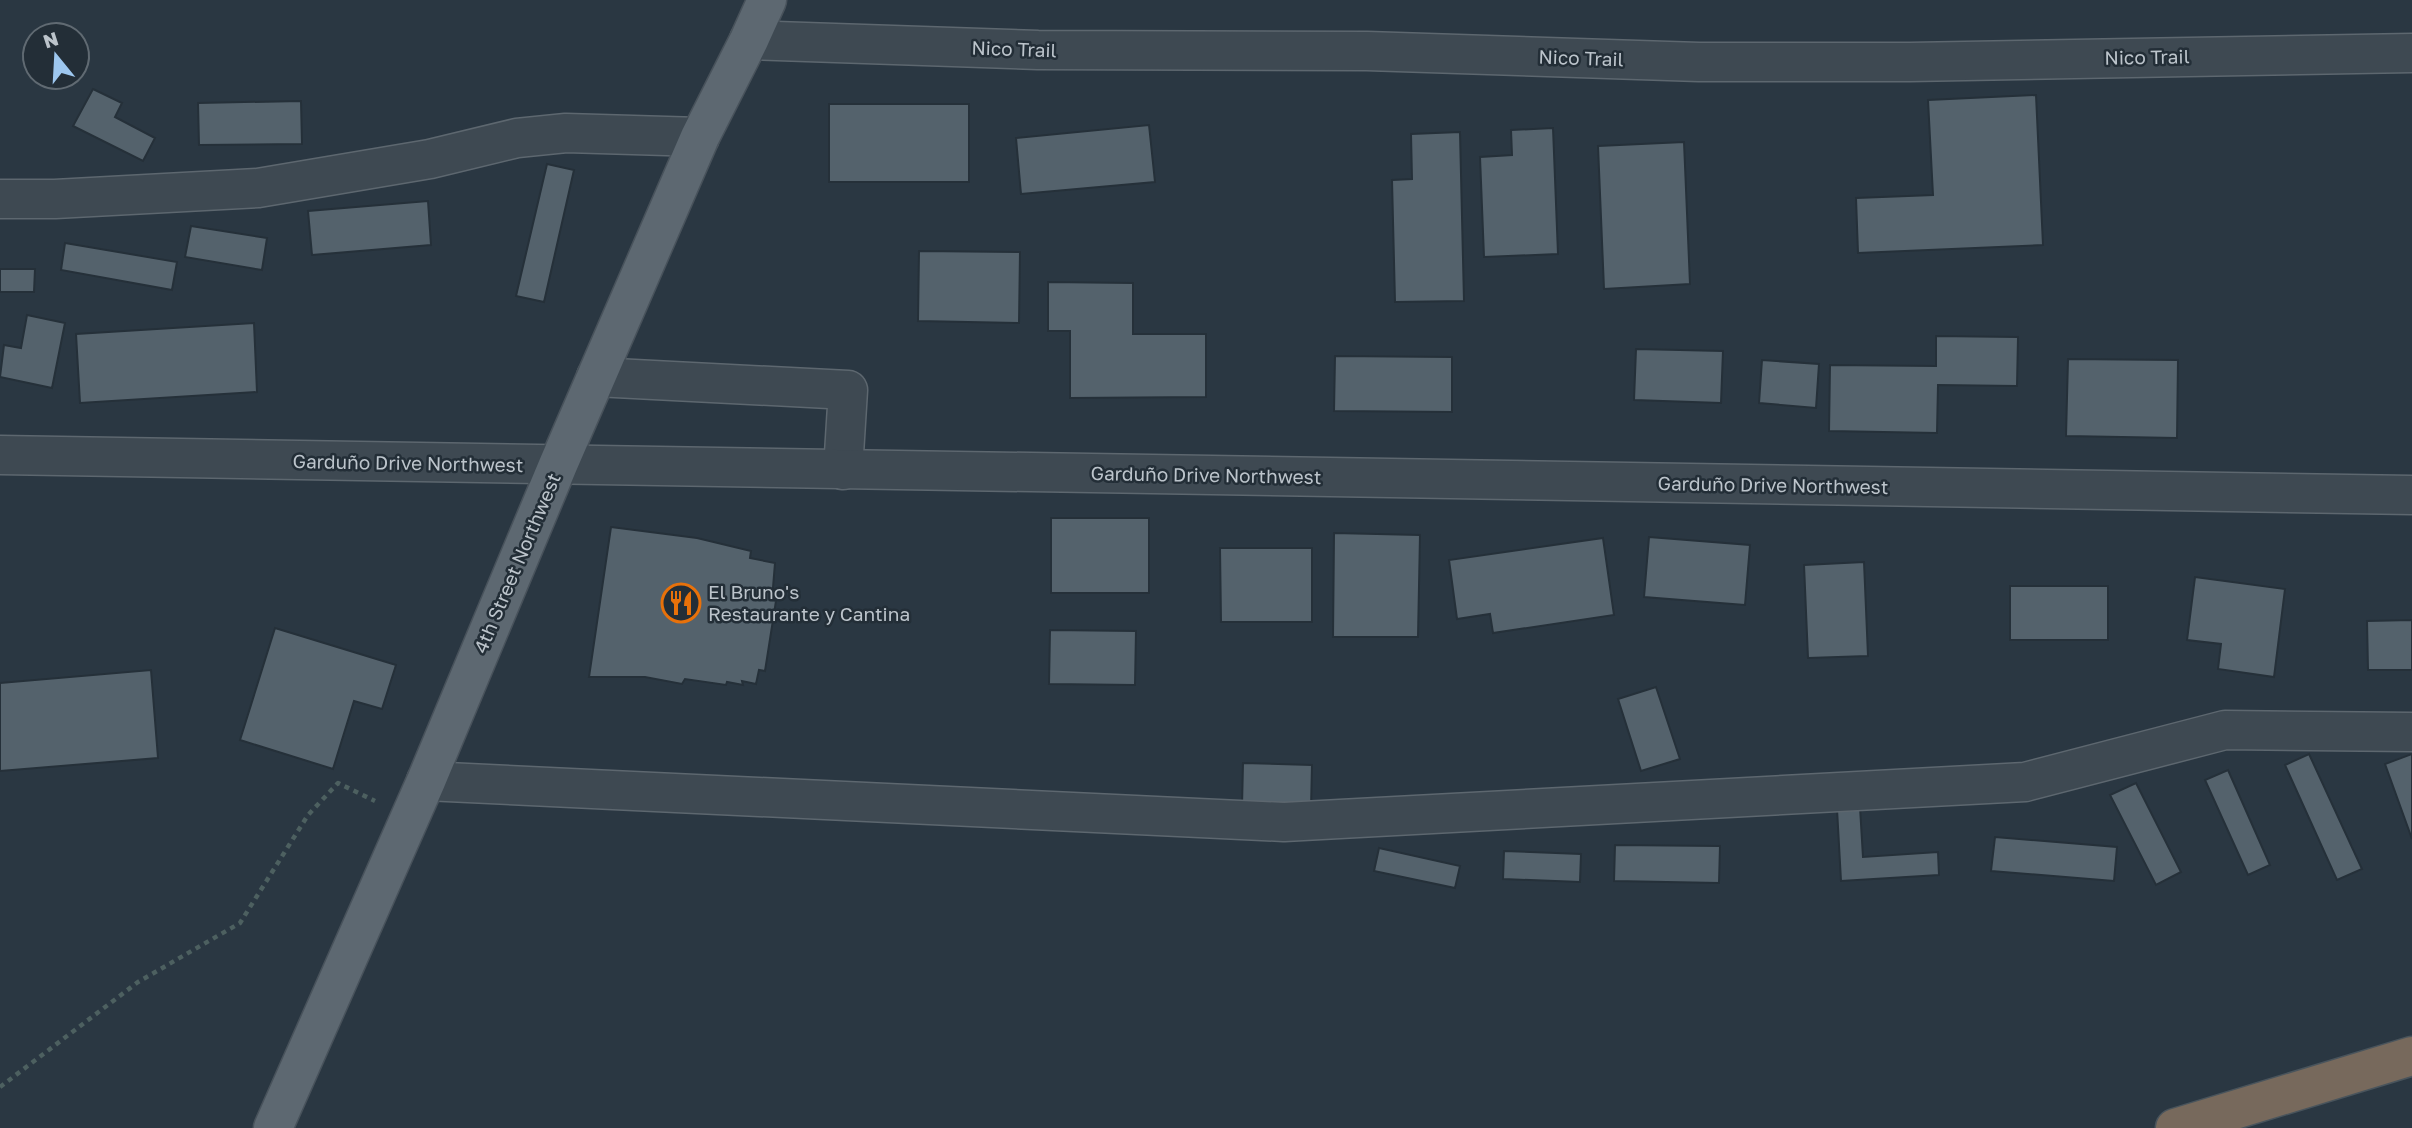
<svg xmlns="http://www.w3.org/2000/svg" width="2412" height="1128" font-family="'Golos Text',sans-serif">
  <style>
    .building { fill: #54626c; stroke: #253039; stroke-width: 2 }
    .lines { fill: none; stroke-linecap: round; stroke-linejoin: round }
    .minor-casing { stroke: #5d676f; stroke-width: 41 }
    .major-casing { stroke: #48525b; stroke-width: 41 }
    .highway-casing { stroke: #49545c; stroke-width: 41 }
    .path { stroke: #4d6060; stroke-width: 4.5; stroke-dasharray: 5 5; stroke-linecap: butt }
    .minor { stroke: #3e4952; stroke-width: 38 }
    .major { stroke: #5d6871; stroke-width: 38 }
    .highway { stroke: #77695c; stroke-width: 38 }
    .labels { text-anchor: middle; stroke-width: 5; stroke-linejoin: round; paint-order: stroke }
    .street-label { font-size: 19px; fill: #bcc4cb; stroke: #232e37 }
    .poi-label { font-size: 19px; fill: #bcc4cb; stroke: #232e37; text-anchor: start }
  </style>
  <rect width="100%" height="100%" fill="#2a3742"/>
  <g class="building">
    <polygon points="93,89 122,103 115,117 155,138 143,161 73,126"/>
    <polygon points="2036,95 2043,245 1858,253 1856,198 1933,195 1928,100"/>
    <polygon points="301,101 302,144 199,145 198,103"/>
    <rect x="829" y="104" width="140" height="78"/>
    <polygon points="1149,125 1155,182 1021,194 1016,138"/>
    <polygon points="1553,128 1558,254 1484,257 1480,157 1512,155 1511,130"/>
    <polygon points="1460,132 1464,301 1395,302 1392,180 1412,179 1411,134"/>
    <polygon points="1684,142 1690,284 1604,289 1598,146"/>
    <polygon points="547,164 574,170 544,302 516,296"/>
    <polygon points="428,201 431,245 312,255 308,211"/>
    <polygon points="191,226 267,238 262,270 185,257"/>
    <polygon points="65,243 177,262 172,290 61,270"/>
    <polygon points="919,251 1020,252 1019,323 918,321"/>
    <polygon points="0,269 35,269 34,292 0,292"/>
    <polygon points="1048,282 1133,283 1133,334 1206,334 1206,397 1070,398 1070,331 1048,331"/>
    <polygon points="27,315 65,323 52,388 0,377 4,345 21,348"/>
    <polygon points="254,323 257,392 80,403 76,334"/>
    <polygon points="1936,336 2018,337 2017,386 1938,385 1937,433 1829,431 1830,365 1936,366"/>
    <polygon points="1636,349 1723,351 1721,403 1634,400"/>
    <polygon points="1335,356 1452,357 1452,412 1334,411"/>
    <polygon points="2068,359 2178,360 2177,438 2066,436"/>
    <polygon points="1762,360 1819,364 1816,408 1759,403"/>
    <rect x="1051" y="518" width="98" height="75"/>
    <polygon points="611,527 697,538 751,551 750,558 775,563 772,600 776,601 765,671 759,670 756,684 742,681 743,685 727,682 726,685 685,679 682,684 645,677 589,677"/>
    <polygon points="1334,533 1420,535 1418,637 1333,637"/>
    <polygon points="1649,537 1750,545 1745,605 1644,597"/>
    <polygon points="1603,538 1614,615 1493,633 1490,614 1457,619 1449,560"/>
    <polygon points="1220,548 1312,548 1312,622 1221,622"/>
    <polygon points="1864,562 1868,656 1808,658 1804,565"/>
    <polygon points="2195,577 2285,589 2274,677 2218,669 2221,644 2187,640"/>
    <rect x="2010" y="586" width="98" height="54"/>
    <polygon points="2412,620 2412,670 2368,670 2367,621"/>
    <polygon points="275,628 396,665 382,709 354,701 333,769 240,740"/>
    <polygon points="1050,630 1136,631 1135,685 1049,684"/>
    <polygon points="151,670 158,758 0,771 0,683"/>
    <polygon points="1656,687 1680,759 1641,771 1618,699"/>
    <polygon points="2309,754 2362,869 2337,880 2285,765"/>
    <polygon points="2412,754 2412,839 2385,764"/>
    <polygon points="1243,763 1312,765 1311,809 1242,806"/>
    <polygon points="2228,770 2270,865 2248,875 2205,780"/>
    <polygon points="2136,783 2181,872 2156,885 2110,795"/>
    <polygon points="1860,807 1863,857 1938,852 1939,875 1841,881 1837,809"/>
    <polygon points="1995,837 2117,847 2114,881 1991,871"/>
    <polygon points="1615,845 1720,846 1719,883 1614,881"/>
    <polygon points="1379,848 1460,866 1455,888 1374,871"/>
    <polygon points="1504,851 1581,854 1580,882 1503,879"/>
  </g>
  <g class="lines">
    <defs>
      <g id="minor">
        <polyline points="749,40 1038,50 1367,51 1699,62 1910,62 2412,53"/>
        <polyline points="0,199 55,199 258,188 430,159 517,138 566,133 700,137"/>
        <polyline points="596,377 848,390 843,470"/>
        <polyline points="0,455 2412,495"/>
        <polyline points="426,781 1284,822 2025,782 2225,730 2412,732"/>
      </g>
      <polyline id="major" points="273,1128 426,781 558,465 700,137 749,40 767,0"/>
      <polyline id="highway" points="2175,1128 2412,1056"/>
    </defs>
    <use href="#minor" class="minor-casing"/>
    <use href="#major" class="major-casing"/>
    <use href="#highway" class="highway-casing"/>
    <polyline class="path" points="0,1087 138,982 240,923 308,815 338,783 375,801"/>
    <use href="#minor" class="minor"/>
    <use href="#major" class="major"/>
    <use href="#highway" class="highway"/>
  </g>
  <defs>
    <symbol id="restaurant-ring" viewBox="-11 -11 22 22"><circle r="9.5" fill="#232e37" stroke="#e8710a" stroke-width="1.5"/><path d="M-5-6h1v4h1v-4h1v4h1v-4h1v5L-1.5 .5V6h-2V.5L-5-1ZM5-6V6H3V1.5H1.5Q1.5-4 5-6Z" fill="#e8710a"/></symbol>
  </defs>
  <g fill-rule="evenodd">
    <use href="#restaurant-ring" x="659" y="581" width="44" height="44"/>
  </g>
  <g class="labels">
    <g class="street-label">
      <text transform="translate(1014 49) rotate(2)" y="7">Nico Trail</text>
      <text transform="translate(2147 57) rotate(-1)" y="7">Nico Trail</text>
      <text transform="translate(1581 58) rotate(2)" y="7">Nico Trail</text>
      <text transform="translate(408 463) rotate(1)" y="7">Garduño Drive Northwest</text>
      <text transform="translate(1206 475) rotate(1)" y="7">Garduño Drive Northwest</text>
      <text transform="translate(1773 485) rotate(1)" y="7">Garduño Drive Northwest</text>
      <text transform="translate(517 563) rotate(-67)" y="7">4th Street Northwest</text>
    </g>
    <g class="poi-label">
      <text x="708" y="599">El Bruno's<tspan x="708" dy="22">Restaurante y Cantina</tspan></text>
    </g>
  </g>
  <g transform="translate(56 56) rotate(342)"><circle r="33" fill="#232e37" stroke="#606a72" stroke-width="2"/>
  <path d="M0-5L12 26L0 18L-12 26Z" fill="#9dc7ef"/>
  <text y="-10" font-size="19" font-weight="bold" text-anchor="middle" fill="#bcc4cb">N</text>
  </g>
</svg>
